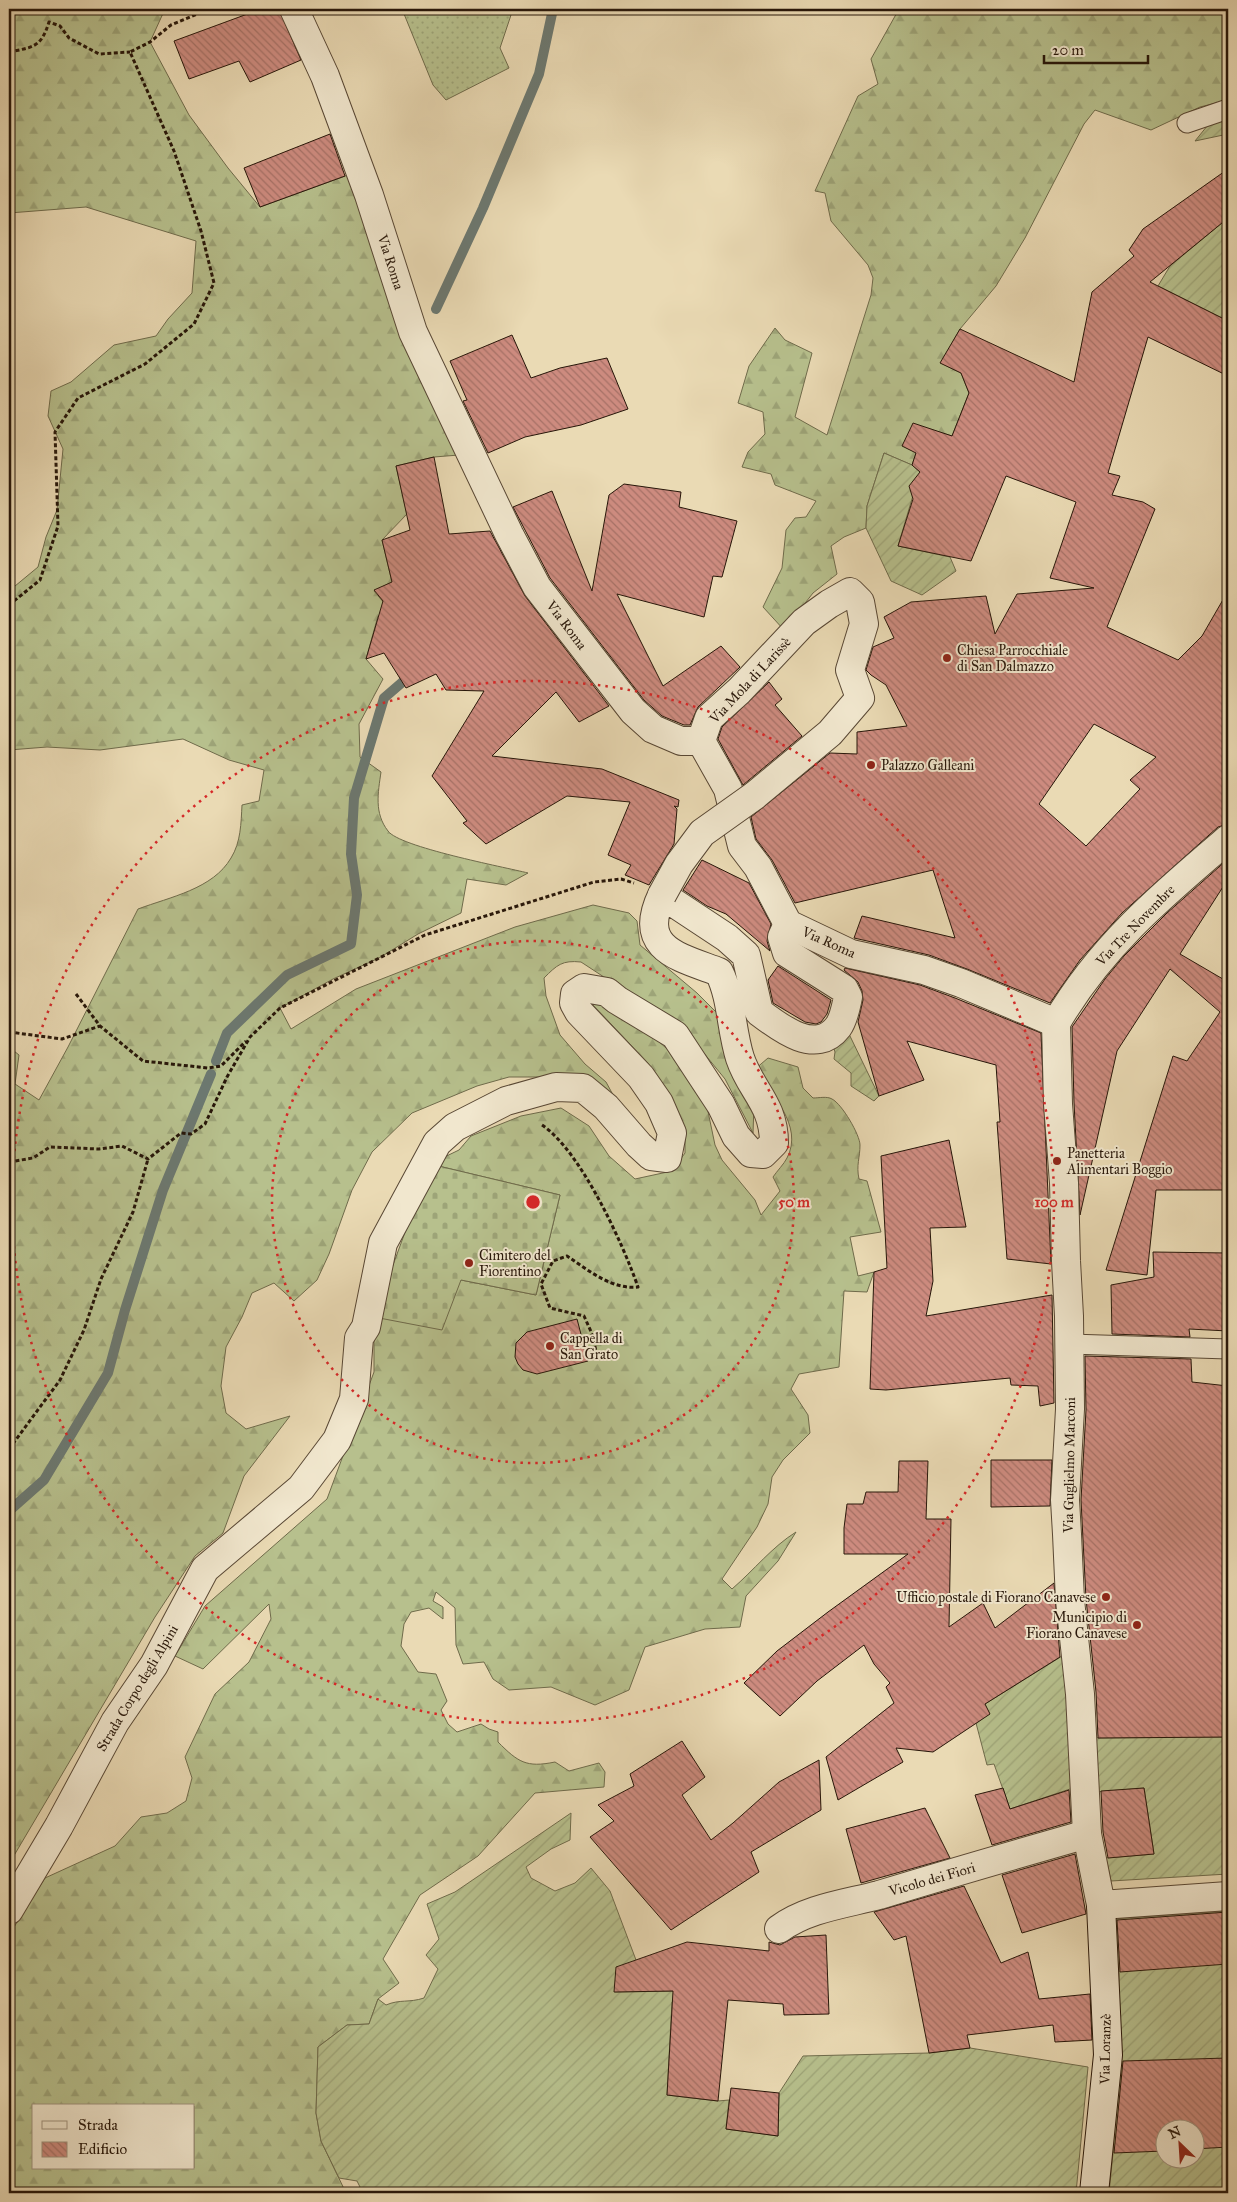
<svg xmlns="http://www.w3.org/2000/svg" width="1237" height="2202" font-family="'IM FELL Great Primer',serif">
  <style>
    .grass { fill: url(#grass-dots); stroke: #6f6b4b }
    .forest { fill: url(#forest-firs); stroke: #6f6b4b; fill-rule: evenodd }
    .cemetery { fill: url(#cemetery-stones); stroke: #6f6b4b }
    .garden { fill: url(#garden-furrows); stroke: #6f6b4b; fill-rule: evenodd }
    .lines { fill: none; stroke-linecap: round; stroke-linejoin: round }
    .stream { stroke: #6c7870; stroke-width: 10 }
    .building { fill: url(#building-back-hatch); stroke: #271609; fill-rule: evenodd }
    .lane-casing { stroke: #584734; stroke-width: 21 }
    .street-casing { stroke: #584734; stroke-width: 30 }
    .secondary-casing { stroke: #271609; stroke-width: 30 }
    .path { stroke: #271609; stroke-width: 3; stroke-dasharray: 4 2.5; stroke-linecap: butt }
    .lane { stroke: #f1e7ce; stroke-width: 19 }
    .street { stroke: #f1e7ce; stroke-width: 28 }
    .secondary { stroke: #f1e7ce; stroke-width: 28 }
    .street-bridge-casing { stroke: #584734; stroke-width: 30; stroke-linecap: butt }
    .street-bridge { stroke: #f1e7ce; stroke-width: 28 }
    .ring { fill: none; stroke: #d62828; stroke-width: 2.5; stroke-dasharray: 2.5 5 }
    .poi-dot { fill: #8f2418; stroke: #f1e7ce; stroke-width: 2 }
    .labels { text-anchor: middle; stroke-width: 4; stroke-linejoin: round; paint-order: stroke }
    .street-label { font-size: 14px; fill: #271609; stroke: #f1e7ce }
    .poi-label { font-size: 14px; fill: #271609; stroke: #f1e7ce; text-anchor: start }
    .centre { fill: #d62828; stroke: #f1e7ce; stroke-width: 2.5 }
    .ring-label { font-size: 15px; text-anchor: middle; font-weight: bold; fill: #d62828; stroke: #f1e7ce; stroke-width: 4; stroke-linejoin: round; paint-order: stroke }
  </style>
  <defs>
    <pattern id="grass-dots" width="8" height="8" patternUnits="userSpaceOnUse" patternTransform="scale(1.25)"><rect width="8" height="8" fill="#b7c08d"/><path d="M2 2h.1M6 6h.1" fill="none" stroke="#9da478" stroke-width="1.8" stroke-linecap="round"/></pattern>
    <pattern id="forest-firs" width="22" height="20" patternUnits="userSpaceOnUse" patternTransform="scale(1.25)"><rect width="22" height="20" fill="#b7c08d"/><path d="M5 1l3.5 6h-7zM16 11l3.5 6h-7z" fill="#9da478"/></pattern>
    <pattern id="cemetery-stones" width="16" height="16" patternUnits="userSpaceOnUse" patternTransform="scale(1.25)"><rect width="16" height="16" fill="#b7c08d"/><path d="M2 7V4a2 2 0 0 1 4 0v3zM10 15v-3a2 2 0 0 1 4 0v3z" fill="#9da478"/></pattern>
    <pattern id="garden-furrows" width="10" height="10" patternUnits="userSpaceOnUse" patternTransform="scale(1.25)"><rect width="10" height="10" fill="#b7c08d"/><path d="M-1 1l2-2M0 10L10 0M9 11l2-2" fill="none" stroke="#9da478"/></pattern>
    <pattern id="building-back-hatch" width="6" height="6" patternUnits="userSpaceOnUse" patternTransform="scale(1.25)"><rect width="6" height="6" fill="#cd8b7f"/><path d="M-1 5l2 2M0 0l6 6M5-1l2 2" fill="none" stroke="#a67166"/></pattern>
  </defs>
  <rect width="100%" height="100%" fill="#eadab4"/>
  <filter id="stains"><feTurbulence type="fractalNoise" baseFrequency=".004" numOctaves="4"/><feColorMatrix values="0 0 0 0 .2 0 0 0 0 .09 0 0 0 0 .02 0 0 0 .5 -.17"/></filter>
  <radialGradient id="worn" r=".72"><stop offset=".6" stop-color="#630" stop-opacity="0"/><stop offset="1" stop-color="#630" stop-opacity=".3"/></radialGradient>
  <polygon class="grass" points="402,9 513,9 500,48 509,68 446,100 433,85"/>
  <g class="forest">
    <path d="M 9,9 L 165,9 L 150,42 L 189,115 L 228,168 L 260,207 L 348,175 L 459,455 L 434,457 L 396,466 L 407,514 L 382,540 L 392,582 L 374,591 L 389,609 L 378,616 L 366,659 L 383,679 L 359,724 L 360,757 L 381,772 C 378,793 374,813 388,831 C 399,847 504,867 528,873 L 506,885 L 467,879 L 461,913 L 418,934 L 379,958 L 333,979 L 280,1008 L 291,1029 L 356,989 L 515,927 L 593,905 L 629,913 L 637,921 L 640,945 L 697,993 L 720,1016 L 754,1105 L 753,1133 L 725,1079 L 685,1030 L 581,962 C 562,960 557,965 544,978 L 546,996 L 560,1035 L 585,1064 L 606,1082 L 623,1113 L 540,1077 L 509,1077 L 477,1086 L 412,1113 L 372,1152 L 352,1190 L 329,1254 L 317,1280 L 294,1301 L 274,1283 L 252,1293 L 242,1317 L 226,1347 L 221,1386 L 226,1413 L 246,1429 L 290,1416 L 244,1476 L 223,1533 L 195,1556 L 155,1617 L 9,1864 L 9,1047 L 19,1055 L 15,1084 L 39,1100 L 68,1047 L 138,909 C 170,897 213,889 231,858 C 241,842 241,823 242,805 L 259,801 L 264,770 L 229,760 L 183,739 L 100,750 L 47,747 L 9,750 L 9,591 L 38,567 L 46,537 L 57,510 L 63,449 L 48,416 L 51,391 L 71,382 L 114,345 L 156,336 L 168,319 L 192,293 L 196,241 L 86,207 L 9,213 Z"/>
    <polygon points="899,9 1228,9 1228,100 1200,107 1151,130 1095,110 1084,124 1025,238 996,286 960,329 941,363 961,373 969,393 952,436 913,424 916,453 912,465 884,453 867,506 866,528 844,537 831,546 837,574 813,593 784,630 763,607 782,568 786,530 795,518 806,517 816,501 775,485 771,474 742,467 748,452 765,434 763,412 738,403 749,366 775,328 785,340 812,353 795,417 827,435 871,295 873,278 868,265 831,221 825,193 815,191 858,96 878,84 871,59"/>
    <path d="M 597,1002 L 629,1016 L 680,1060 L 706,1102 L 715,1145 L 722,1160 L 755,1200 L 761,1215 L 780,1191 L 773,1177 C 777,1171 784,1164 787,1158 C 804,1126 771,1093 754,1070 L 768,1058 L 798,1067 L 803,1088 L 813,1098 C 819,1098 827,1096 832,1099 C 842,1104 860,1135 860,1145 C 860,1158 856,1165 859,1179 L 867,1181 L 881,1232 L 850,1237 L 858,1276 L 874,1272 L 867,1292 L 844,1291 L 839,1367 L 799,1374 L 791,1389 L 808,1415 L 810,1433 L 783,1460 L 772,1477 L 768,1504 L 757,1527 L 722,1579 L 732,1589 C 754,1570 772,1547 796,1532 L 778,1561 L 746,1596 L 740,1627 L 705,1629 L 645,1647 L 629,1690 L 595,1705 L 551,1687 L 509,1690 L 493,1679 L 484,1662 L 463,1664 L 456,1645 L 455,1608 L 436,1592 L 433,1601 L 443,1607 L 443,1619 L 429,1608 L 411,1612 L 404,1624 L 401,1646 L 418,1672 L 436,1674 L 447,1701 L 441,1710 L 448,1724 L 457,1732 L 481,1724 L 489,1729 L 498,1732 L 498,1742 C 518,1762 526,1768 555,1762 L 569,1771 L 599,1763 L 605,1772 L 604,1787 L 535,1793 L 478,1856 L 420,1895 L 383,1959 L 399,1983 L 378,1999 L 369,2024 L 347,2025 L 318,2047 L 316,2113 L 321,2141 L 346,2193 L 9,2193 L 9,1935 L 45,1878 L 115,1846 L 141,1817 L 167,1813 L 186,1801 L 192,1778 L 185,1757 L 215,1694 L 249,1662 L 271,1619 L 269,1604 L 203,1669 L 175,1656 L 205,1606 L 327,1499 L 374,1372 L 374,1317 L 461,1280 L 536,1295 L 560,1195 L 430,1164 L 459,1150 L 471,1136 L 521,1116 L 561,1108 L 589,1126 L 609,1156 L 635,1179 L 672,1171 L 685,1153 L 685,1140 L 680,1119 L 648,1063 L 593,1005 ZM 34,2106 L 194,2106 L 194,2168 L 34,2168 Z"/>
  </g>
  <polygon class="cemetery" points="430,1164 560,1195 536,1295 461,1280 442,1330 374,1317"/>
  <g class="garden">
    <polygon points="1228,115 1228,134 1195,141 1212,120"/>
    <polygon points="1228,218 1228,321 1158,286 1170,266"/>
    <polygon points="884,453 912,465 920,472 898,546 950,557 956,571 922,595 891,581 866,528 867,506"/>
    <polygon points="849,1034 879,1096 874,1101 851,1086 851,1073 834,1059 835,1052 833,1046"/>
    <polygon points="1067,1653 1073,1788 1010,1809 994,1764 987,1765 976,1723 985,1704"/>
    <polygon points="1228,1737 1228,1874 1111,1881 1106,1858 1154,1854 1144,1788 1096,1792 1089,1738"/>
    <path d="M 571,1813 L 570,1840 L 551,1849 L 526,1867 L 531,1878 L 555,1891 L 575,1883 L 591,1868 L 610,1891 L 636,1960 L 615,1992 L 682,1991 L 672,2002 L 667,2095 L 718,2101 L 729,2100 L 726,2129 L 778,2136 L 779,2093 L 803,2056 L 929,2053 L 970,2048 L 1088,2067 L 1076,2193 L 363,2193 L 357,2181 L 339,2178 L 321,2141 L 316,2113 L 318,2047 L 347,2025 L 369,2024 L 378,1999 L 386,2005 C 400,1999 409,2003 424,1998 L 438,1969 L 426,1955 L 439,1939 L 427,1904 L 455,1892 Z"/>
    <path d="M 1228,1911 L 1228,2193 L 1109,2193 L 1113,2153 L 1118,2061 L 1119,1972 L 1112,1919 ZM 1164,2130 L 1194,2130 L 1194,2160 L 1164,2160 Z"/>
  </g>
  <g class="lines">
    <g class="stream">
      <polyline points="436,309 483,208 539,74 553,9"/>
      <polyline points="216,1061 227,1033 287,975 351,944 357,895 351,854 354,798 384,698 413,673"/>
      <polyline points="9,1511 44,1480 108,1373 125,1310 163,1190 211,1074"/>
    </g>
  </g>
  <g class="building">
    <polygon points="261,9 279,9 301,60 250,82 239,61 189,79 174,41"/>
    <polygon points="330,134 345,176 260,207 244,168"/>
    <path d="M 1228,169 L 1228,218 L 1150,282 L 1228,321 L 1228,376 L 1148,337 L 1108,473 L 1120,476 L 1112,495 L 1143,502 L 1155,509 L 1107,627 L 1178,660 L 1202,636 L 1228,591 L 1228,824 L 1218,827 L 1122,913 L 1080,960 L 1050,1003 L 967,969 L 929,955 L 854,938 L 862,916 L 955,938 L 933,870 L 795,903 L 772,860 L 756,839 L 751,817 L 830,753 L 857,754 L 857,732 L 907,726 L 886,685 L 871,675 L 866,670 L 873,647 L 894,638 L 884,617 L 911,602 L 986,596 L 995,634 L 1017,594 L 1094,588 L 1050,578 L 1076,502 L 1006,476 L 971,561 L 898,546 L 913,499 L 909,486 L 920,472 L 912,465 L 916,453 L 902,446 L 913,423 L 952,436 L 969,393 L 961,373 L 940,363 L 960,329 L 1074,382 L 1092,292 L 1134,256 L 1129,250 L 1143,229 ZM 1094,724 L 1156,757 L 1130,780 L 1140,789 L 1086,846 L 1039,804 Z"/>
    <polygon points="512,335 531,378 560,368 607,358 628,409 581,425 525,437 488,453 463,401 467,400 450,361"/>
    <polygon points="434,457 449,534 490,531 525,596 609,706 579,722 556,692 492,756 602,769 679,800 678,807 674,806 677,809 674,844 649,885 625,875 631,865 608,855 630,802 567,796 486,844 463,823 467,821 432,776 484,691 446,690 436,674 406,688 384,653 366,659 383,601 374,590 392,582 382,540 410,530 396,466"/>
    <polygon points="624,484 681,492 679,507 737,521 722,577 713,576 704,617 617,594 663,686 721,646 740,667 698,707 690,725 684,725 662,716 644,700 550,578 513,507 552,491 592,591 609,495"/>
    <polygon points="769,682 782,699 775,705 802,736 743,785 718,739 722,727"/>
    <polygon points="1228,859 1228,879 1180,954 1228,982 1228,1190 1156,1190 1147,1275 1106,1270 1173,1056 1187,1061 1220,1012 1170,969 1117,1051 1080,1215 1074,1103 1072,1027 1105,979 1124,956 1167,913"/>
    <polygon points="702,860 749,883 771,924 767,941 770,951 726,914 707,906 683,890"/>
    <polygon points="778,966 831,1000 827,1014 821,1022 816,1024 805,1022 773,1003 768,980"/>
    <polygon points="845,968 920,985 955,998 1041,1033 1051,1264 1007,1259 997,1122 1000,1122 996,1065 907,1041 924,1080 879,1096 858,1022 863,1000 862,991 858,982 844,970"/>
    <polygon points="949,1140 966,1227 930,1228 933,1281 926,1316 1052,1295 1054,1403 1040,1406 1038,1386 1011,1385 1010,1378 886,1390 870,1389 874,1272 887,1268 881,1156"/>
    <polygon points="1153,1252 1228,1253 1228,1331 1189,1329 1190,1337 1112,1334 1111,1285 1154,1277"/>
    <polygon points="577,1319 588,1361 537,1374 523,1370 518,1364 515,1357 516,1343 527,1332"/>
    <polygon points="1085,1356 1191,1359 1192,1382 1228,1386 1228,1737 1098,1738 1096,1692 1086,1599 1081,1500 1086,1410"/>
    <polygon points="991,1460 1052,1460 1050,1506 991,1507"/>
    <polygon points="899,1461 928,1461 926,1519 951,1519 949,1627 983,1603 995,1628 1054,1583 1060,1657 985,1704 990,1714 933,1752 896,1748 903,1762 838,1800 826,1757 894,1703 886,1687 890,1683 874,1664 864,1645 817,1681 780,1716 744,1683 777,1651 828,1612 908,1554 844,1554 844,1528 847,1504 863,1504 866,1492 898,1492"/>
    <polygon points="682,1741 705,1777 682,1795 711,1840 733,1823 779,1782 819,1760 821,1810 751,1852 759,1872 671,1930 590,1837 614,1821 598,1805 634,1786 630,1774"/>
    <polygon points="1003,1788 1010,1809 1069,1790 1071,1822 992,1845 975,1795"/>
    <polygon points="1144,1788 1154,1854 1108,1858 1103,1832 1101,1791"/>
    <polygon points="925,1808 950,1858 861,1883 846,1829"/>
    <polygon points="1075,1854 1086,1914 1022,1933 1002,1875"/>
    <polygon points="964,1886 1001,1963 1028,1952 1039,1999 1090,1994 1092,2040 1055,2042 1053,2025 967,2035 970,2048 929,2053 906,1936 894,1940 874,1912"/>
    <polygon points="1228,1912 1228,1964 1120,1972 1117,1920"/>
    <polygon points="826,1935 829,2014 784,2015 783,2004 728,2000 718,2101 667,2095 673,1991 614,1992 616,1967 687,1942 769,1951 769,1942 780,1945 795,1937"/>
    <polygon points="1228,2058 1228,2147 1194,2149 1194,2130 1164,2130 1164,2151 1114,2153 1123,2061"/>
    <polygon points="731,2088 779,2093 778,2136 726,2129"/>
  </g>
  <g class="lines">
    <defs>
      <g id="lane">
        <polyline points="1187,123 1228,109"/>
        <polyline points="1070,1344 1228,1349"/>
      </g>
      <g id="street">
        <polyline points="294,9 325,76 369,195 413,332 509,534 537,587 633,711 653,729 681,741 701,741"/>
        <polyline points="701,741 728,789 742,846 758,867 788,924 851,954 924,970 961,983 1056,1023"/>
        <polyline points="701,741 709,718 739,691 804,622 829,604 850,592 860,602 864,624 850,670 860,698 830,733 754,796"/>
        <polyline points="1056,1023 1058,1104 1064,1183 1066,1261 1069,1316 1070,1409 1065,1500 1067,1534 1070,1600 1080,1694 1087,1834 1101,1905 1228,1896"/>
        <path d="M 1056,1023 C 1101,946 1161,896 1228,839"/>
        <path d="M 9,1910 L 59,1826 L 115,1722 L 154,1665 L 205,1569 L 301,1488 L 337,1440 L 354,1399 L 359,1338 L 366,1327 L 383,1243 L 437,1143 L 455,1127 L 506,1101 L 556,1087 L 583,1088 L 606,1107 L 639,1145 L 651,1156 L 667,1158 L 672,1133 L 659,1103 L 641,1077 L 579,1012 L 574,1003 L 575,994 L 584,988 L 607,992 L 617,1000 L 675,1035 L 721,1105 L 736,1136 L 751,1153 L 763,1154 L 774,1143 C 774,1104 751,1091 740,1058 C 731,1030 732,998 719,972 C 679,957 636,949 662,895 L 727,938 L 746,955 L 759,1012 C 780,1028 816,1056 838,1027 C 844,1019 846,1006 848,997 L 844,989 L 787,953 L 782,937 L 788,924"/>
        <path d="M 779,1929 C 808,1908 845,1904 879,1895 C 948,1874 1017,1854 1087,1834"/>
      </g>
      <polyline id="secondary" points="1094,2193 1108,2055 1101,1905"/>
    </defs>
    <use href="#lane" class="lane-casing"/>
    <use href="#street" class="street-casing"/>
    <use href="#secondary" class="secondary-casing"/>
    <g class="path">
      <path d="M 9,52 C 33,47 41,48 49,22 L 60,26 L 69,38 L 99,54 L 130,52"/>
      <polyline points="9,605 40,580 58,526 55,432 78,398 145,364 194,324 214,283 201,231 174,151 130,52 150,42 171,25 209,9"/>
      <polyline points="76,994 100,1026 143,1061 208,1068 221,1066 246,1041"/>
      <polyline points="9,1032 62,1039 100,1026"/>
      <path d="M 542,1125 C 581,1151 623,1244 638,1287 C 612,1290 588,1270 567,1256 L 553,1261 L 541,1284 L 550,1308 L 584,1316 L 593,1336 L 597,1357"/>
      <polyline points="9,1162 33,1158 50,1147 99,1149 122,1146 148,1159 181,1133 191,1134 205,1124 227,1077 250,1037 280,1008 425,935 594,882 621,879 634,883"/>
      <polyline points="9,1449 60,1380 84,1330 101,1279 133,1212 148,1159"/>
    </g>
    <use href="#lane" class="lane"/>
    <use href="#street" class="street"/>
    <use href="#secondary" class="secondary"/>
    <defs>
      <polyline id="street-bridge" points="662,895 679,864 702,833 754,796"/>
    </defs>
    <use href="#street-bridge" class="street-bridge-casing"/>
    <use href="#street-bridge" class="street-bridge"/>
  </g>
  <g class="ring">
    <circle cx="533" cy="1202" r="261"/>
    <circle cx="533" cy="1202" r="521"/>
  </g>
  <g class="poi-dot">
    <circle cx="947" cy="658" r="5"/>
    <circle cx="871" cy="765" r="5"/>
    <circle cx="1057" cy="1161" r="5"/>
    <circle cx="469" cy="1263" r="5"/>
    <circle cx="550" cy="1346" r="5"/>
    <circle cx="1106" cy="1597" r="5"/>
    <circle cx="1137" cy="1625" r="5"/>
  </g>
  <g class="labels">
    <g class="street-label">
      <text transform="translate(391 262) rotate(72)" y="5">Via Roma</text>
      <text transform="translate(567 625) rotate(53)" y="5">Via Roma</text>
      <text transform="translate(750 680) rotate(-47)" y="5">Via Mola di Larissè</text>
      <text transform="translate(1135 925) rotate(-46)" y="5">Via Tre Novembre</text>
      <text transform="translate(829 942) rotate(24)" y="5">Via Roma</text>
      <text transform="translate(1069 1465) rotate(-89)" y="5">Via Guglielmo Marconi</text>
      <text transform="translate(137 1688) rotate(-59)" y="5">Strada Corpo degli Alpini</text>
      <text transform="translate(932 1879) rotate(-16)" y="5">Vicolo dei Fiori</text>
      <text transform="translate(1105 2049) rotate(-89)" y="5">Via Loranzè</text>
    </g>
    <g class="poi-label">
      <text x="957" y="655">Chiesa Parrocchiale<tspan x="957" dy="16">di San Dalmazzo</tspan></text>
      <text x="881" y="770">Palazzo Galleani</text>
      <text x="1067" y="1158">Panetteria<tspan x="1067" dy="16">Alimentari Boggio</tspan></text>
      <text x="479" y="1260">Cimitero del<tspan x="479" dy="16">Fiorentino</tspan></text>
      <text x="560" y="1343">Cappella di<tspan x="560" dy="16">San Grato</tspan></text>
      <text x="1096" y="1602" text-anchor="end">Ufficio postale di Fiorano Canavese</text>
      <text x="1127" y="1622" text-anchor="end">Municipio di<tspan x="1127" dy="16">Fiorano Canavese</tspan></text>
    </g>
  </g>
  <circle cx="533" cy="1202" r="8" class="centre"/>
  <g class="ring-label">
    <text x="794" y="1207">50 m</text>
    <text x="1054" y="1207">100 m</text>
  </g>
  <rect width="1237" height="2202" fill="none" stroke="#eadab4" stroke-width="30"/>
  <rect x="10" y="10" width="1217" height="2182" fill="none" stroke="#271609" stroke-width="2.5"/>
  <rect x="15" y="15" width="1207" height="2172" fill="none" stroke="#271609"/>
  <rect x="32" y="2104" width="162" height="65" fill="#f1e7ce" stroke="#a0937f"/>
  <rect x="42" y="2121" width="25" height="8" fill="#f1e7ce" stroke="#a0937f"/>
  <text x="78" y="2130" font-size="15" fill="#271609">Strada</text>
  <rect x="42" y="2142" width="25" height="15" fill="url(#building-back-hatch)" stroke="#a0937f"/>
  <text x="78" y="2154" font-size="15" fill="#271609">Edificio</text>
  <g transform="translate(1180 2144) rotate(335)"><circle r="24" fill="#f1e7ce" stroke="#a0937f"/>
  <path d="M0-4L9 19L0 12L-9 19Z" fill="#8f2418"/>
  <text y="-8" font-size="14" font-weight="bold" text-anchor="middle" fill="#271609">N</text>
  </g>
  <path d="M1044 55v8h104v-8" fill="none" stroke="#271609" stroke-width="2.5"/>
  <text x="1052" y="55" font-size="15" fill="#271609" stroke="#f1e7ce" stroke-width="4" paint-order="stroke">20 m</text>
  <rect width="100%" height="100%" filter="url(#stains)"/>
  <rect width="100%" height="100%" fill="url(#worn)"/>
</svg>
